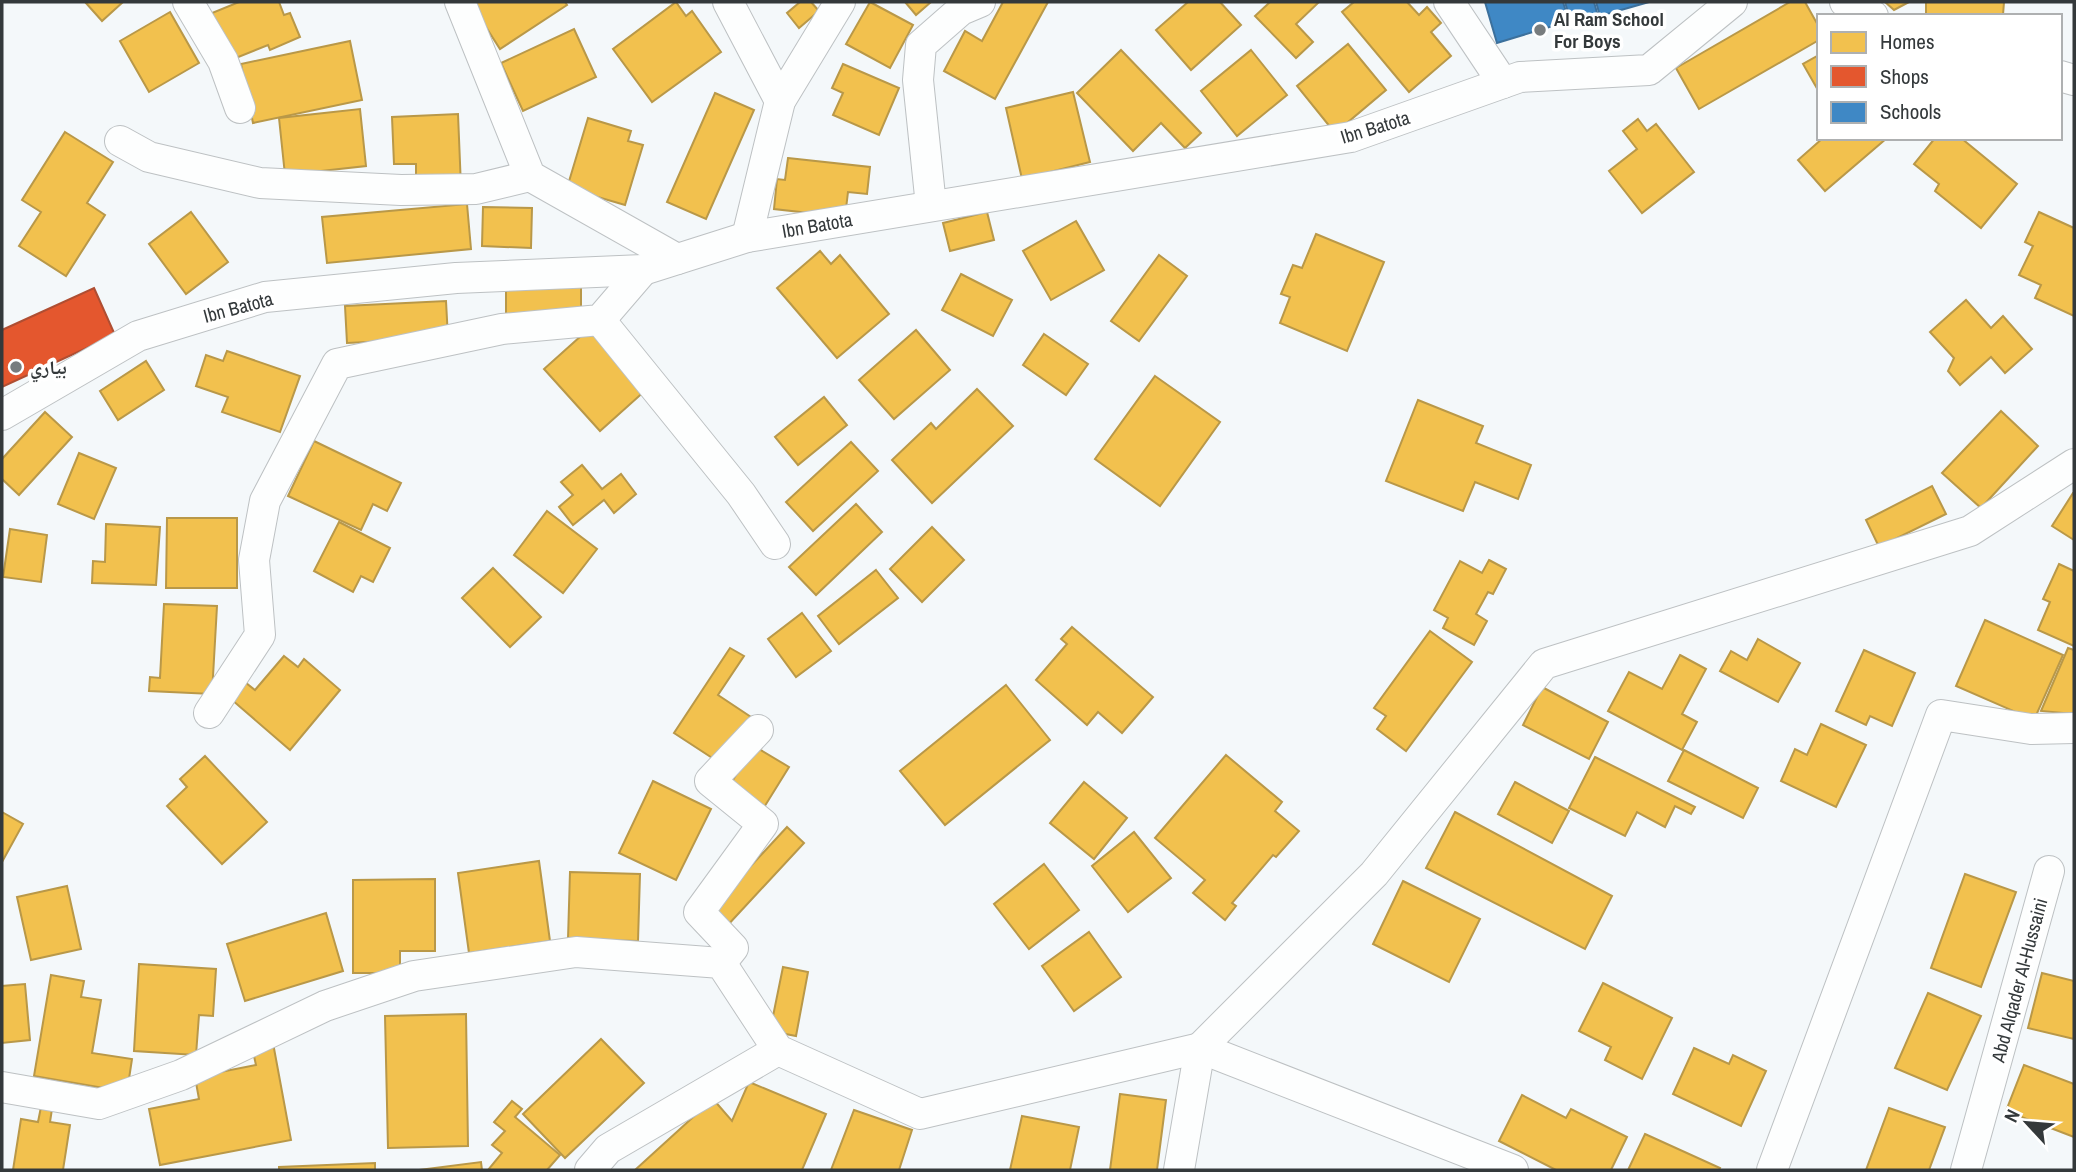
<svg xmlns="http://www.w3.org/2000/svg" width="2076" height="1172" font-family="'Archivo Narrow','Noto Naskh Arabic',sans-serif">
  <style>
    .homes { fill: #f2c14e; stroke: #b99848; stroke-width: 2 }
    .shops { fill: #e4572e; stroke: #af4e32; stroke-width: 2 }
    .schools { fill: #3f88c5; stroke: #3c709c; stroke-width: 2 }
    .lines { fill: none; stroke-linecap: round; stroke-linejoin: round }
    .minor-casing { stroke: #bdc1c3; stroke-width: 32 }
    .minor { stroke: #fdfefe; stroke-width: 30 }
    .poi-dot { fill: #777c7e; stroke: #fff; stroke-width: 2.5 }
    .labels { text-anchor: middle; stroke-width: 7; stroke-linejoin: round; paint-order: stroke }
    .poi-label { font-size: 19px; font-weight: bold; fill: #34393b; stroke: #fff; text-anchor: start }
    .street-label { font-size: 19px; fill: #34393b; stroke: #fff }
  </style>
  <rect width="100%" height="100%" fill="#f4f8fa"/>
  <g class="homes">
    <polygon points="85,2 123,2 102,21"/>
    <polygon points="239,2 279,2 284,15 290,13 300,37 270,50 268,45 231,60 212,13"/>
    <polygon points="470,2 565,2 567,5 500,49"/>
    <polygon points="676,2 686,16 692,11 721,52 652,102 613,49"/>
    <polygon points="800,2 811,2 819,11 799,28 787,13"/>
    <polygon points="870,2 913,25 890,68 846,44"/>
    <polygon points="905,2 931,2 916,15"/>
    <polygon points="1003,2 1048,2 995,99 944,71 965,31 982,41"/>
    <polygon points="1188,2 1220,2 1241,25 1191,70 1156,30"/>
    <polygon points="1270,2 1319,2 1296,24 1313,42 1296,58 1255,16"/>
    <polygon points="1354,2 1407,2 1419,15 1427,7 1441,23 1431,32 1451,56 1409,92 1342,12"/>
    <polygon points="1790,2 1805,2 1819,27 1819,40 1699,109 1676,68"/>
    <polygon points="1885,2 1909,2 1894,10"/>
    <polygon points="1926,2 2004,2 2003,15 2018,16 1926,16"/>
    <polygon points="170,12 199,63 149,92 120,41"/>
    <polygon points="574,29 596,77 523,111 501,63"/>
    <polygon points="350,41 362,100 253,123 241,64"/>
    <polygon points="1348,44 1386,90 1335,133 1297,86"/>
    <polygon points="1121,50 1201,133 1185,148 1161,123 1133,151 1077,93"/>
    <polygon points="1251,50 1287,95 1237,136 1201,91"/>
    <polygon points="1819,55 1819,92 1803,64"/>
    <polygon points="843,64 899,88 879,135 833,115 843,93 832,88"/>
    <polygon points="1073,92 1090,162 1022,179 1006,108"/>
    <polygon points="715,93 754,110 706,219 667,202"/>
    <polygon points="360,109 366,166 285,175 279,118"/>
    <polygon points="458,114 461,187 416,189 416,164 394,164 392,117"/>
    <polygon points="588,118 631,131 628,141 643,145 625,205 567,188"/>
    <polygon points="1638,119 1647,131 1656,124 1694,172 1642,213 1609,171 1637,149 1623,131"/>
    <polygon points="65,132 113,162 87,203 105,215 66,276 19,246 41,212 22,200"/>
    <polygon points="1823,138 1887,138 1825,191 1798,160"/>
    <polygon points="1935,138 1961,138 2017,184 1981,228 1935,191 1939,184 1914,164"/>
    <polygon points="788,158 870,167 867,194 848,192 845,217 774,209 777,179 785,180"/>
    <polygon points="467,204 471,249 327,263 322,217"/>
    <polygon points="483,207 532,208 531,248 482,246"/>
    <polygon points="191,212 228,262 186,294 149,244"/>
    <polygon points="987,212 994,240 950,251 943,223"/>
    <polygon points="2039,212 2074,228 2074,316 2035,298 2041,285 2019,275 2033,246 2025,242"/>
    <polygon points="1076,221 1104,270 1051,300 1023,251"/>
    <polygon points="1316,234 1384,262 1347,351 1280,323 1290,297 1281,294 1293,265 1302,268"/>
    <polygon points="820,251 831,264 840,255 889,314 837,358 777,288"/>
    <polygon points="1159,255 1187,276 1139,341 1111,321"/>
    <polygon points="961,274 1012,300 993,336 942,310"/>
    <rect x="506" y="285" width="75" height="33"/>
    <polygon points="1966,300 1991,328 2003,316 2032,349 2005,373 1991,357 1960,385 1948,371 1954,358 1930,332"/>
    <polygon points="446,301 448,338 347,343 345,306"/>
    <polygon points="591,327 647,389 600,431 544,369"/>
    <polygon points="916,330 950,370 894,419 859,380"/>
    <polygon points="1044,334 1088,364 1066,395 1023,365"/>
    <polygon points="227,351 300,376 280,432 222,412 228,397 196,386 206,355 223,361"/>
    <polygon points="146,361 164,390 118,420 100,391"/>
    <polygon points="1155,376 1220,422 1160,506 1095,459"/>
    <polygon points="977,389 1013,426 932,503 892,460 931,423 936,429"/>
    <polygon points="824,397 847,425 798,465 775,437"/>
    <polygon points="1418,400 1483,426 1476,443 1531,465 1518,499 1475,482 1463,511 1386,481"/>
    <polygon points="2001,411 2038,446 1981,508 1942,473"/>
    <polygon points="45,412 72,437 19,495 2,479 2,459"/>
    <polygon points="314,441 401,483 387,511 373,504 361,530 288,496"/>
    <polygon points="851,442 878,471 813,531 786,502"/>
    <polygon points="79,453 116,468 94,519 58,504"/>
    <polygon points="582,465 602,489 621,474 636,494 614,513 604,500 573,525 559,507 573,495 561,482"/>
    <polygon points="1932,486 1946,514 1879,547 1866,520"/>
    <polygon points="2073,493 2074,493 2074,540 2052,526"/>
    <polygon points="856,504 882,532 816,595 789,567"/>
    <polygon points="547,511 597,549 563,593 514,555"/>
    <polygon points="167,518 237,518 237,588 166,588"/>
    <polygon points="339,522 390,548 373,582 361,576 353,592 314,571"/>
    <polygon points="106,524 160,527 156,585 92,583 93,561 105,562"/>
    <polygon points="932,527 964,560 922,602 890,569"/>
    <polygon points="10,529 47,535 41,582 3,577"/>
    <polygon points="1489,560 1506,569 1493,594 1488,592 1476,614 1487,621 1474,645 1443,628 1448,618 1434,610 1460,561 1482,573"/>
    <polygon points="2059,564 2074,571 2074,646 2038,630 2050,602 2043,599"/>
    <polygon points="493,568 541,617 510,647 462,598"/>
    <polygon points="876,570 898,598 839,644 818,616"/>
    <polygon points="164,604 217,606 212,694 149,691 150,677 160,678"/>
    <polygon points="802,613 831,651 796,677 768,639"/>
    <polygon points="1985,620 2063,655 2034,720 1956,686"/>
    <polygon points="1072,627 1153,697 1122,733 1098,712 1087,725 1036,680 1067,644 1061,639"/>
    <polygon points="1430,631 1472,662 1406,751 1377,729 1386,716 1374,708"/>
    <polygon points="1758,639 1800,663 1778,702 1720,671 1731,651 1747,660"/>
    <polygon points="730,648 744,656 718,695 751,717 720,763 674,733"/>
    <polygon points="2068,648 2074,650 2074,714 2041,711"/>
    <polygon points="1864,650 1915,673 1892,726 1870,716 1866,725 1836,711"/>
    <polygon points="1680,655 1706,669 1682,714 1697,722 1682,750 1608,711 1629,672 1662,689"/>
    <polygon points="284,656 298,667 304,659 340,690 290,750 232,700 246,683 255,690"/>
    <polygon points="1006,685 1050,740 945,825 900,771"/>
    <polygon points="1542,687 1608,722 1589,759 1523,725"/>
    <polygon points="1821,724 1866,745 1836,807 1781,781 1795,749 1807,755"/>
    <polygon points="754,746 789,767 763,809 728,788"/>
    <polygon points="1684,750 1758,788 1743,818 1668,781"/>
    <polygon points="1226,755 1282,802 1275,811 1299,831 1276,857 1273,855 1232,903 1236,906 1225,920 1193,893 1205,880 1155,838"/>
    <polygon points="205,756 267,822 222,864 167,806 187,787 180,779"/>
    <polygon points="1595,757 1695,807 1691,814 1675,806 1665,827 1637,812 1625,836 1569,808"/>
    <polygon points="653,781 711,809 676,880 619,853"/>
    <polygon points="1084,782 1127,818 1094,859 1050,823"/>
    <polygon points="1515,782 1569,811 1552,843 1498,814"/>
    <polygon points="2,812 23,824 2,862"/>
    <polygon points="1455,812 1612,896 1585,949 1426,868"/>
    <polygon points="787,827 804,843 726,927 709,911"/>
    <polygon points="1134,832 1171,878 1128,912 1092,866"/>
    <polygon points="539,861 550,941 469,953 458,873"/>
    <polygon points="1044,864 1079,910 1029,949 994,904"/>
    <polygon points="570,872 640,874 638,941 568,939"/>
    <polygon points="1965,874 2016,892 1981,987 1931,968"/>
    <polygon points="435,879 435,951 400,951 400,973 353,973 353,880"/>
    <polygon points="1403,881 1480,919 1449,982 1373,944"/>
    <polygon points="67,886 81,949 31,960 17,897"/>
    <polygon points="326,913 343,971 245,1001 227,944"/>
    <polygon points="1089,932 1121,977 1074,1011 1042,966"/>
    <polygon points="139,964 216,969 213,1016 199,1015 196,1055 134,1051"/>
    <polygon points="783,967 808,972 796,1036 770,1031"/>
    <polygon points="2042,973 2074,981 2074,1039 2028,1028"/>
    <polygon points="51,975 84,981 81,997 101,1000 92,1053 132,1059 127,1092 34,1076"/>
    <polygon points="1603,983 1672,1018 1642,1079 1605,1060 1611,1047 1579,1031"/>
    <polygon points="25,984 30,1040 2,1043 2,986"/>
    <polygon points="1928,993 1981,1016 1947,1090 1895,1068"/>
    <polygon points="466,1014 468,1146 388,1148 385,1016"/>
    <polygon points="601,1039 644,1083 565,1158 523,1114"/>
    <polygon points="273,1043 291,1140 160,1165 149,1109 199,1099 195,1077 256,1065 252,1047"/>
    <polygon points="1694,1048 1729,1064 1733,1055 1766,1071 1741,1126 1673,1094"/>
    <polygon points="2024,1065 2074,1084 2074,1137 2006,1111"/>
    <polygon points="749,1082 826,1114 802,1170 635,1170 713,1099 732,1121"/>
    <polygon points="1120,1094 1166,1100 1157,1170 1110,1170"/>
    <polygon points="1522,1095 1566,1118 1571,1109 1627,1137 1611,1170 1556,1170 1499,1141"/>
    <polygon points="512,1101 522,1109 515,1117 560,1155 547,1170 488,1170 502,1153 492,1145 505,1131 494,1122"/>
    <polygon points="41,1107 52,1109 50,1122 70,1125 63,1170 13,1170 21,1119 38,1122"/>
    <polygon points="1889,1108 1945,1127 1929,1170 1866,1170"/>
    <polygon points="854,1110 912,1130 899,1170 831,1170"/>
    <polygon points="1022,1116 1079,1127 1070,1170 1010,1170"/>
    <polygon points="1645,1134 1720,1168 1719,1170 1628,1170"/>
    <polygon points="481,1162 482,1170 419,1170"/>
    <polygon points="375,1163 375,1170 279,1170 279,1167"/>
  </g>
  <polygon class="shops" points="94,288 115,335 2,387 2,330"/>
  <g class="schools">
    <polygon points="1485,2 1563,2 1569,21 1497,43"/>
    <polygon points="1565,2 1594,2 1598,16 1571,23"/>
    <polygon points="1596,2 1649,2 1600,16"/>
  </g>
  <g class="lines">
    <defs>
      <g id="minor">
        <polyline points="188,2 223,61 240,108"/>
        <polyline points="460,2 530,176 677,259"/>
        <polyline points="728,2 780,101"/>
        <polyline points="1449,2 1503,83"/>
        <polyline points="1845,2 1873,16"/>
        <polyline points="2060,76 2074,80"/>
        <polyline points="120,141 149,157 260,183 401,190 476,189 530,176"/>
        <polyline points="931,206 918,80 921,45 961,10 980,2"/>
        <polyline points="747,237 780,101 840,2"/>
        <polyline points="600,320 741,494 775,544"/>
        <polyline points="2,415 138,336 265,297 456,278 643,270 747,237 1351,137 1520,77 1649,70 1732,2"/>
        <polyline points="209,713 260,635 254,560 265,501 337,364 502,329 600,320 643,270"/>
        <polyline points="721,963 733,948 699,912 763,824 710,781 758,730"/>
        <polyline points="2,1087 99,1104 181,1075 325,1006 414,976 576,952 721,963 778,1050 920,1114 1200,1048 1513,1170"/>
        <polyline points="590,1170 608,1149 778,1050"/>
        <polyline points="1179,1170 1200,1048 1374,874 1544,664 1970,531 2074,464"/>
        <polyline points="1772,1170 1941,715 2031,729 2074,728"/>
        <polyline points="1966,1170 2049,871"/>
      </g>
    </defs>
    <use href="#minor" class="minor-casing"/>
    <use href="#minor" class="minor"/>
  </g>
  <g class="poi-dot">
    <circle cx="1540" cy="30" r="7"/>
    <circle cx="16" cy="367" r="7"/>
  </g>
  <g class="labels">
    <g class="poi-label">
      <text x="1554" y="26">Al Ram School<tspan x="1554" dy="22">For Boys</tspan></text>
      <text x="30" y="374">بياري</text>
    </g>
    <g class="street-label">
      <text transform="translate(1375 127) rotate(-17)" y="7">Ibn Batota</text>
      <text transform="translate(817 225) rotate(-10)" y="7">Ibn Batota</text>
      <text transform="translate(238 307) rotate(-15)" y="7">Ibn Batota</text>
      <text transform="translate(2019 980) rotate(-75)" y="7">Abd Alqader Al-Hussaini</text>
    </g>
  </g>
  <rect width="2076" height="1172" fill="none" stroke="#34393b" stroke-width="7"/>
  <rect x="1817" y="14" width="245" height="126" fill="#ffffff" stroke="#aeb0b1" stroke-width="2"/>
  <rect x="1831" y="32" width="35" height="21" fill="#f2c14e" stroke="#aeb0b1" stroke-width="2"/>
  <text x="1880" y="49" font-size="21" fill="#34393b">Homes</text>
  <rect x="1831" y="66" width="35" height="21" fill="#e4572e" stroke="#aeb0b1" stroke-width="2"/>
  <text x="1880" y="84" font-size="21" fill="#34393b">Shops</text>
  <rect x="1831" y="102" width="35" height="21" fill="#3f88c5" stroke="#aeb0b1" stroke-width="2"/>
  <text x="1880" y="119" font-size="21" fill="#34393b">Schools</text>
  <g transform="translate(2027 1123) rotate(296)" stroke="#ffffff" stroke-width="5" paint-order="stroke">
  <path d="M0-5L12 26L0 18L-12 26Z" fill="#34393b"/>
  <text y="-10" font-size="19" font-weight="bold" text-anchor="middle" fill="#34393b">N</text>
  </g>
</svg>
